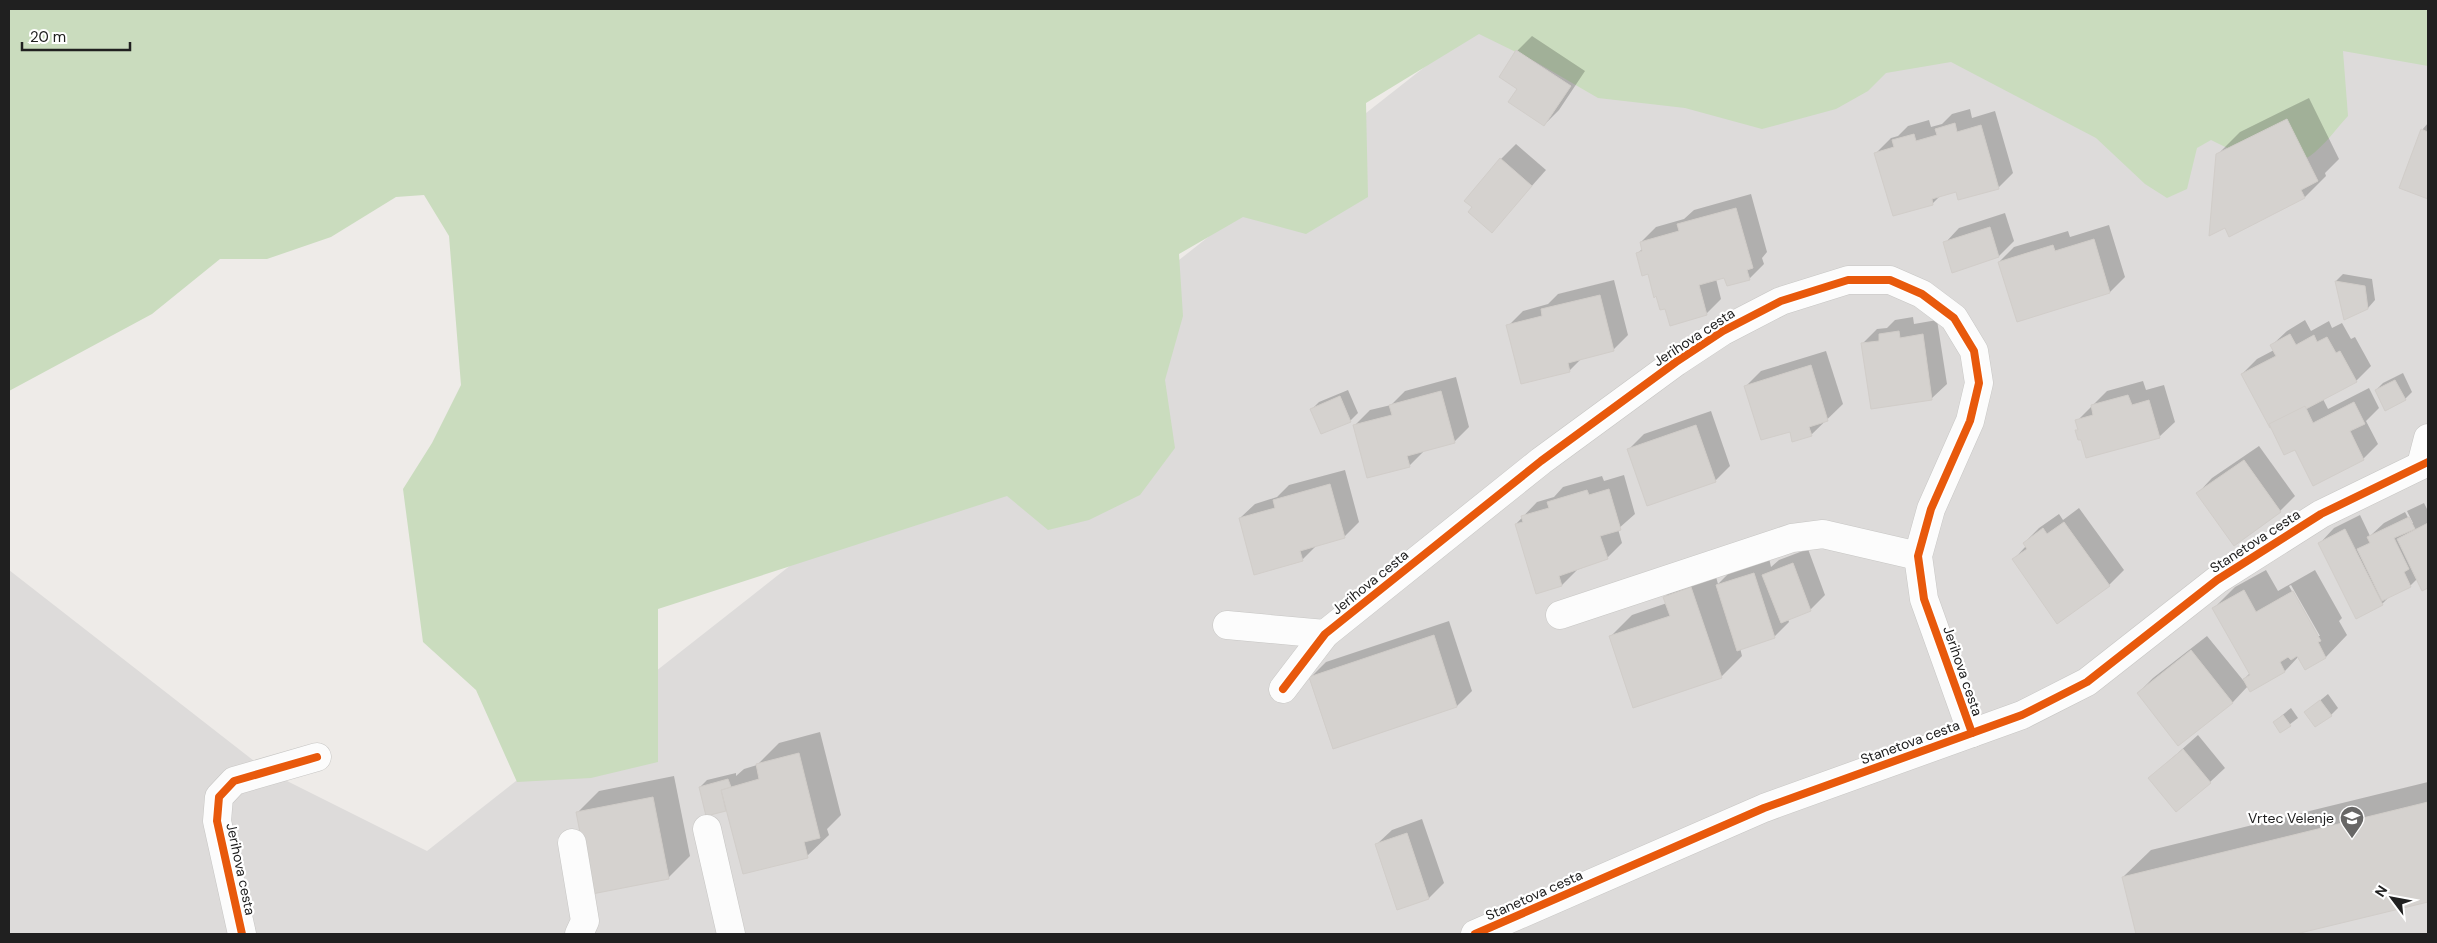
<svg xmlns="http://www.w3.org/2000/svg" width="2437" height="943" font-family="'DM Sans',sans-serif">
  <style>
    .residential { fill: #dddbda }
    .forest { fill: #cadcbe }
    .shadow { fill: #0003; fill-rule: evenodd }
    .building { fill: #d5d2cf; stroke: #d1cdc9 }
    .lines { fill: none; stroke-linecap: round; stroke-linejoin: round }
    .minor-casing { stroke: #c7c6c4; stroke-width: 29 }
    .minor { stroke: #fcfcfc; stroke-width: 28 }
    .cycleway-casing { stroke: #fff; stroke-width: 11 }
    .cycleway { stroke: #e8590c; stroke-width: 8 }
    .labels { text-anchor: middle; stroke-width: 4.5; stroke-linejoin: round; paint-order: stroke }
    .street-label { font-size: 14px; fill: #202020; stroke: #fff }
    .poi-label { font-size: 14px; fill: #202020; stroke: #fff; text-anchor: end }
  </style>
  <rect width="100%" height="100%" fill="#eeebe8"/>
  <polygon class="residential" points="2333,9 2428,9 2428,934 9,934 9,570 267,771 427,851 1478,25"/>
  <path class="forest" d="M 9,9 L 2428,9 L 2428,66 L 2343,51 L 2348,116 C 2336,129 2324,146 2310,156 C 2277,178 2241,154 2211,140 L 2197,148 L 2187,189 L 2167,198 L 2145,184 L 2096,138 L 1951,62 L 1886,73 L 1868,91 L 1836,109 L 1762,129 L 1685,108 L 1598,98 L 1536,62 L 1479,34 L 1366,103 L 1368,197 L 1306,234 L 1243,217 L 1179,254 L 1183,316 L 1165,380 L 1175,448 L 1140,495 L 1089,520 L 1048,530 L 1007,496 L 658,609 L 658,762 L 591,778 L 517,782 L 476,690 L 423,642 L 403,489 L 432,443 L 461,385 L 449,236 L 424,195 L 396,197 L 331,237 L 267,259 L 220,259 L 152,314 L 9,391 Z"/>
  <g class="shadow">
    <polygon points="1532,36 1585,71 1559,110 1544,125 1518,89 1500,77 1517,51"/>
    <polygon points="2309,98 2339,159 2325,173 2326,176 2305,197 2230,235 2218,154 2240,132"/>
    <polygon points="1970,109 1972,118 1995,111 2013,173 1998,188 1957,190 1941,195 1932,204 1876,153 1891,138 1898,136 1908,126 1929,120 1931,127 1942,124 1952,114"/>
    <polygon points="2428,123 2428,197 2400,187 2422,130"/>
    <polygon points="1516,144 1546,170 1492,231 1501,159"/>
    <polygon points="1751,194 1767,252 1762,258 1764,264 1749,279 1725,276 1716,279 1721,299 1706,314 1666,307 1638,253 1643,248 1641,242 1656,227 1684,219 1694,210"/>
    <polygon points="2005,213 2014,241 1999,256 1953,271 1945,243 1959,228"/>
    <polygon points="2109,225 2125,277 2110,292 2018,321 1999,262 2014,247 2068,231 2070,237"/>
    <polygon points="2343,274 2372,279 2375,300 2368,308 2345,318 2336,281"/>
    <polygon points="1614,280 1628,335 1613,350 1582,358 1569,371 1508,326 1523,311 1548,304 1558,294"/>
    <polygon points="1913,317 1914,324 1937,320 1947,384 1932,398 1862,344 1877,329 1887,328 1895,320"/>
    <polygon points="2305,320 2311,331 2329,321 2332,328 2342,323 2351,339 2355,337 2371,366 2356,381 2323,399 2328,409 2369,388 2379,408 2366,421 2378,444 2363,459 2296,448 2242,374 2257,359 2274,350 2272,345 2287,331"/>
    <polygon points="1826,351 1843,404 1811,435 1791,430 1746,386 1761,371"/>
    <polygon points="2403,373 2412,392 2405,399 2376,390 2383,383"/>
    <polygon points="1456,377 1469,427 1454,442 1424,451 1409,466 1355,425 1370,410 1391,405 1405,391"/>
    <polygon points="2143,381 2146,390 2164,385 2175,422 2160,436 2087,457 2082,438 2077,431 2079,429 2077,421 2107,391"/>
    <polygon points="1348,390 1358,413 1350,421 1312,409 1319,402"/>
    <polygon points="1711,411 1730,466 1715,481 1629,449 1644,434"/>
    <polygon points="2259,446 2295,496 2280,511 2198,493 2212,478"/>
    <polygon points="1345,470 1359,522 1344,537 1318,544 1302,560 1240,518 1255,504 1277,497 1289,485"/>
    <polygon points="1624,475 1635,514 1618,529 1622,543 1607,558 1577,570 1562,585 1537,592 1516,524 1537,502 1554,497 1563,487 1602,476 1604,481"/>
    <polygon points="2424,503 2428,511 2428,586 2423,589 2418,578 2410,586 2390,596 2382,604 2320,543 2334,528 2360,515 2370,536 2384,523 2405,512 2411,523 2413,523 2407,511"/>
    <polygon points="2079,508 2124,570 2109,585 2013,560 2026,546 2024,543 2039,528 2059,514 2063,520"/>
    <polygon points="1808,549 1825,595 1810,610 1788,619 1789,622 1774,637 1740,648 1742,656 1721,677 1610,637 1632,615 1667,603 1665,597 1686,575 1713,566 1718,584 1732,570 1769,558 1771,567 1779,560"/>
    <path d="M 2266,570 L 2278,591 L 2315,570 L 2342,618 L 2339,621 L 2347,635 L 2326,657 L 2306,669 L 2299,656 L 2285,671 L 2251,690 L 2248,686 L 2233,702 L 2178,744 L 2138,693 L 2153,678 L 2207,636 L 2247,685 L 2244,679 L 2250,673 L 2214,608 L 2235,587 ZM 2291,585 L 2320,636 L 2317,636 L 2289,586 Z"/>
    <polygon points="1449,621 1472,691 1457,706 1334,747 1311,677 1326,662"/>
    <polygon points="2328,694 2338,708 2331,715 2306,712"/>
    <polygon points="2291,708 2298,718 2281,731 2274,722"/>
    <polygon points="820,732 841,815 827,829 829,835 807,856 727,808 725,810 700,787 707,780 736,773 736,776 744,769 757,765 779,743"/>
    <polygon points="2198,735 2225,768 2210,782 2150,778"/>
    <polygon points="674,776 690,856 668,878 577,813 599,791"/>
    <polygon points="2428,782 2428,901 2290,934 2137,934 2123,877 2151,850"/>
    <polygon points="1422,819 1444,883 1429,898 1398,908 1377,844 1392,830"/>
  </g>
  <g class="building">
    <polygon points="1516,50 1571,86 1544,126 1508,102 1517,89 1499,77"/>
    <polygon points="2287,119 2318,181 2301,190 2305,198 2229,237 2225,228 2209,236 2216,154"/>
    <polygon points="1955,123 1957,132 1981,125 1999,189 1958,200 1956,192 1932,199 1933,205 1893,216 1874,153 1894,147 1892,140 1914,134 1916,141 1937,135 1935,129"/>
    <polygon points="2421,129 2428,132 2428,199 2399,188"/>
    <polygon points="1500,158 1532,186 1492,233 1468,212 1472,207 1464,201"/>
    <polygon points="1736,208 1753,268 1747,270 1750,280 1727,286 1724,278 1699,285 1707,315 1670,326 1665,309 1660,310 1656,296 1654,298 1648,274 1642,276 1636,253 1642,251 1640,242 1679,231 1677,224"/>
    <polygon points="1990,227 1999,257 1952,273 1943,242"/>
    <polygon points="2094,239 2110,293 2017,322 1998,262 2053,245 2055,251"/>
    <polygon points="2335,281 2365,286 2368,309 2344,320"/>
    <polygon points="1600,295 1614,351 1568,363 1570,372 1521,384 1506,325 1542,316 1541,309"/>
    <polygon points="1899,331 1900,338 1923,334 1932,400 1871,409 1861,343 1879,341 1879,334"/>
    <polygon points="2290,334 2296,345 2314,335 2317,342 2327,337 2336,353 2340,351 2357,382 2270,428 2241,374 2276,356 2270,345"/>
    <polygon points="1811,365 1828,421 1809,427 1812,436 1792,442 1790,432 1761,440 1744,386"/>
    <polygon points="2395,380 2406,400 2385,411 2375,390"/>
    <polygon points="1441,391 1455,443 1407,456 1410,467 1367,478 1353,425 1392,415 1389,405"/>
    <polygon points="2128,395 2132,405 2149,400 2160,438 2086,458 2081,440 2078,440 2075,430 2078,430 2075,420 2093,415 2091,405"/>
    <polygon points="1340,396 1351,422 1321,434 1310,409"/>
    <polygon points="2354,402 2365,424 2350,431 2364,460 2313,486 2295,450 2284,455 2269,424 2305,406 2313,423"/>
    <polygon points="1696,425 1716,482 1647,506 1627,449"/>
    <polygon points="2244,460 2281,512 2234,546 2196,493"/>
    <polygon points="1330,484 1345,538 1300,551 1303,561 1254,575 1239,518 1275,508 1273,500"/>
    <polygon points="1609,489 1621,530 1600,536 1608,559 1559,576 1562,586 1536,594 1515,524 1523,522 1521,516 1549,508 1547,502 1587,490 1589,495"/>
    <polygon points="2409,517 2415,529 2394,538 2409,569 2404,572 2411,587 2382,601 2357,549 2370,543 2367,537"/>
    <polygon points="2064,522 2110,586 2057,624 2012,559 2027,549 2023,543 2043,528 2047,534"/>
    <polygon points="2428,523 2428,588 2422,591 2397,539"/>
    <polygon points="2345,529 2383,605 2356,619 2318,543"/>
    <polygon points="1793,563 1811,611 1781,623 1762,575"/>
    <polygon points="1754,573 1775,638 1737,651 1716,585"/>
    <polygon points="1691,587 1722,678 1633,708 1609,636 1670,616 1663,597"/>
    <polygon points="2244,590 2256,612 2293,591 2321,641 2318,642 2326,658 2305,670 2297,656 2291,660 2288,657 2280,662 2285,672 2250,692 2243,679 2250,675 2212,608"/>
    <polygon points="1434,635 1457,707 1333,749 1309,677"/>
    <polygon points="2191,650 2233,703 2178,746 2137,693"/>
    <polygon points="2320,700 2332,716 2315,727 2304,712"/>
    <polygon points="2283,715 2291,726 2280,733 2273,722"/>
    <polygon points="2183,749 2211,783 2176,812 2148,778"/>
    <polygon points="799,753 820,838 804,842 808,858 743,874 721,790 759,779 756,764"/>
    <polygon points="728,779 731,787 721,790 726,811 706,816 699,787"/>
    <polygon points="653,797 669,879 592,894 576,812"/>
    <polygon points="2428,802 2428,902 2296,934 2136,934 2122,877"/>
    <polygon points="1407,833 1429,899 1397,910 1375,844"/>
  </g>
  <g class="lines">
    <defs>
      <g id="minor">
        <polyline points="2421,465 2428,438"/>
        <polyline points="1560,615 1792,538 1823,534 1918,556"/>
        <polyline points="1227,625 1325,634"/>
        <polyline points="1283,689 1325,634 1541,461 1676,362 1723,331 1781,301 1848,280 1890,280 1922,294 1954,318 1974,351 1979,383 1970,421 1931,509 1918,556 1924,599 1972,733"/>
        <polyline points="707,829 731,934"/>
        <polyline points="572,843 585,921 579,934"/>
        <polyline points="242,934 217,821 219,797 234,781 317,757"/>
        <polyline points="1475,934 1764,808 2022,715 2087,682 2217,580 2321,514 2428,462"/>
      </g>
    </defs>
    <use href="#minor" class="minor-casing"/>
    <use href="#minor" class="minor"/>
    <defs>
      <g id="cycleway">
        <polyline points="1283,689 1325,634 1541,461 1676,362 1723,331 1781,301 1848,280 1890,280 1922,294 1954,318 1974,351 1979,383 1970,421 1931,509 1918,556 1924,599 1972,733"/>
        <polyline points="242,934 217,821 219,797 234,781 317,757"/>
        <polyline points="1475,934 1764,808 2022,715 2087,682 2217,580 2321,514 2428,462"/>
      </g>
    </defs>
    <use href="#cycleway" class="cycleway-casing"/>
    <use href="#cycleway" class="cycleway"/>
  </g>
  <defs>
    <symbol id="school-pin" viewBox="-11 -11 22 30"><path d="M0 17L-7.5 6A9.5 9.5 0 1 1 7.5 6Z" fill="#686766" stroke="#fff"/><path d="M0-5L7-2L0 1L-7-2ZM-4 1L0 2.5L4 1V4Q0 6-4 4Z" fill="#fff"/></symbol>
  </defs>
  <g fill-rule="evenodd">
    <use href="#school-pin" x="2338" y="804" width="28" height="38"/>
  </g>
  <g class="labels">
    <g class="street-label">
      <text transform="translate(1694 337) rotate(-33)" y="5">Jerihova cesta</text>
      <text transform="translate(2255 541) rotate(-33)" y="5">Stanetova cesta</text>
      <text transform="translate(1370 582) rotate(-39)" y="5">Jerihova cesta</text>
      <text transform="translate(1963 671) rotate(71)" y="5">Jerihova cesta</text>
      <text transform="translate(1910 742) rotate(-20)" y="5">Stanetova cesta</text>
      <text transform="translate(241 869) rotate(78)" y="5">Jerihova cesta</text>
      <text transform="translate(1534 895) rotate(-24)" y="5">Stanetova cesta</text>
    </g>
    <g class="poi-label">
      <text x="2334" y="823">Vrtec Velenje</text>
    </g>
  </g>
  <rect width="2437" height="943" fill="none" stroke="#202020" stroke-width="20"/>
  <g transform="translate(2392 898) rotate(302)" stroke="#ffffff" stroke-width="4" paint-order="stroke">
  <path d="M0-4L9 19L0 12L-9 19Z" fill="#202020"/>
  <text y="-8" font-size="14" font-weight="bold" text-anchor="middle" fill="#202020">N</text>
  </g>
  <path d="M22 42v8h108v-8" fill="none" stroke="#202020" stroke-width="2.5"/>
  <text x="30" y="42" font-size="15" fill="#202020" stroke="#ffffff" stroke-width="4" paint-order="stroke">20 m</text>
</svg>
